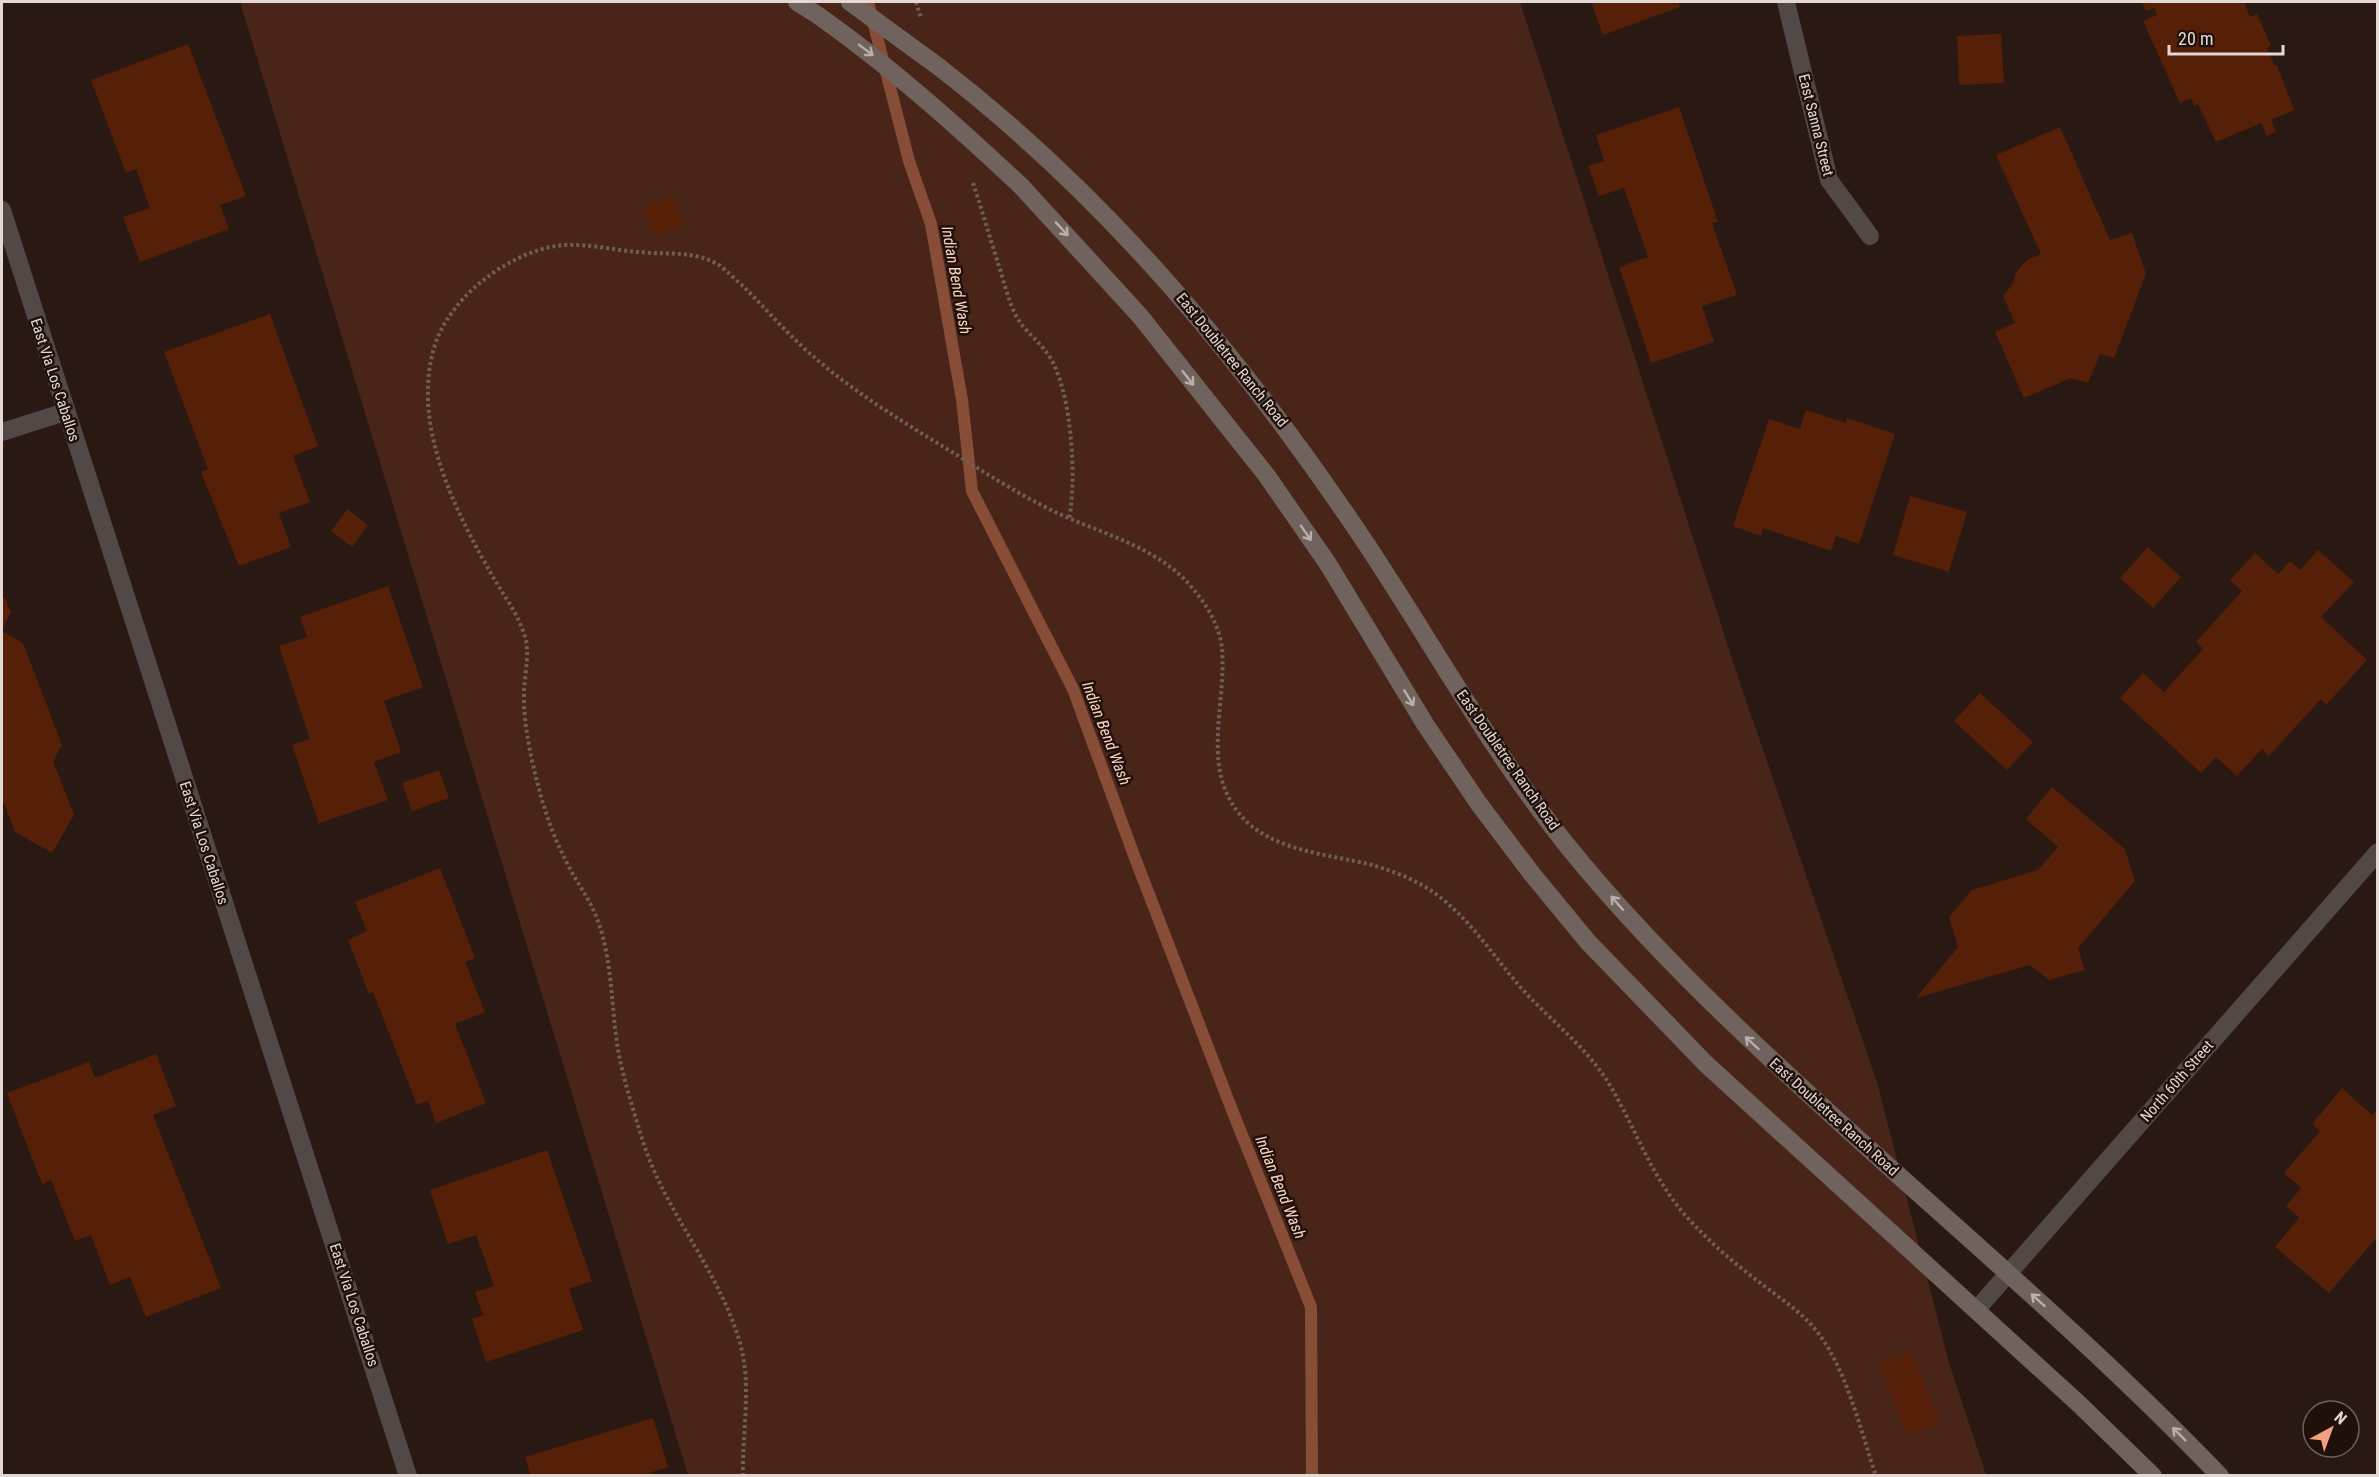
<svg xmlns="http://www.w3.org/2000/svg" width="2379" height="1477" font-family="'Roboto Condensed',sans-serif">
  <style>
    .green { fill: #482518 }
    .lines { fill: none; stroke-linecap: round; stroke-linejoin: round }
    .stream { stroke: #884d37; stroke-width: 12 }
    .building { fill: #551f08 }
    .path { stroke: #6c5e58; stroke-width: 4; stroke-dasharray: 3 3; stroke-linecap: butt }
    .minor { stroke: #524946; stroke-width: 18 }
    .secondary { stroke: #70625d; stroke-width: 18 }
    .secondary-bridge { stroke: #70625d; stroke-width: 18 }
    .oneway { stroke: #bbafaa }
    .labels { text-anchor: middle; stroke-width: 5; stroke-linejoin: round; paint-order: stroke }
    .street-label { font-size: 15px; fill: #e4d8d4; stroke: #1f100a }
    .water-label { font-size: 16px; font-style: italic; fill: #f9d3c5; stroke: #1f100a }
  </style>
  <rect width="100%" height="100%" fill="#291912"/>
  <polygon class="green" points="240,2 1520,2 1738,677 1877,1082 1949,1363 1986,1475 688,1475"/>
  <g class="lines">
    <polyline class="stream" points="868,2 909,161 931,224 962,400 972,491 1073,689 1135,858 1234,1115 1311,1307 1312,1476"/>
  </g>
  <g class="building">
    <polygon points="1591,2 1678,2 1680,7 1603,35"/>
    <polygon points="2142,2 2244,2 2250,17 2257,14 2271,45 2267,48 2275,66 2277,65 2294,110 2271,120 2276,132 2267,136 2261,123 2216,142 2198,104 2194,106 2191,98 2180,103 2143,21 2157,15 2154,8 2146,11"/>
    <polygon points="2001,34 2004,83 1959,85 1957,36"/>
    <polygon points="188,44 246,196 220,205 229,229 140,262 123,217 150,208 136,169 126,173 91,80"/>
    <polygon points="1679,107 1718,222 1712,223 1737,295 1702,306 1714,342 1651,363 1619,267 1648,257 1624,188 1599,196 1588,166 1604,161 1596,135"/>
    <polygon points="2060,127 2110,240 2132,233 2146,274 2114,358 2100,354 2088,383 2071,378 2024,398 1995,332 2015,323 2003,296 2012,285 2017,271 2027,260 2041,254 1996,155"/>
    <polygon points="671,195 685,224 656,237 642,209"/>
    <polygon points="270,314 318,446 293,456 310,502 279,513 291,547 239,566 201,472 208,469 164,352"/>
    <polygon points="1806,410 1846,423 1847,418 1895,434 1859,544 1836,536 1831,551 1763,528 1761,536 1733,526 1769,419 1800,429"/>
    <polygon points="1910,496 1967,512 1949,572 1893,555"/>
    <polygon points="347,509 368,525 352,547 331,531"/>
    <polygon points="2148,547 2181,577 2153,608 2120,578"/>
    <polygon points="2318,550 2354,582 2321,617 2367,660 2326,705 2321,699 2269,756 2262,749 2237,776 2216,757 2201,773 2120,698 2143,673 2164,692 2203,649 2196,642 2242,591 2230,580 2255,553 2278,574 2290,561 2300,570"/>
    <polygon points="388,586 423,687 384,701 401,752 374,762 388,800 319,823 292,745 310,739 279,646 307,637 300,617"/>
    <polygon points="2,597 6,600 11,613 2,629"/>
    <polygon points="2,631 23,643 62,745 53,761 74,815 52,853 15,832 4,803 2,804"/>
    <polygon points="1980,693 2033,742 2007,770 1954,721"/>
    <polygon points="439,770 449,798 412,811 402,783"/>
    <polygon points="2052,787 2125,849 2135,881 2078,948 2085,970 2049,980 2030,965 1916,998 1958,947 1949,917 1972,890 2038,870 2058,847 2026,819"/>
    <polygon points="440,868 475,958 465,962 485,1012 455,1024 486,1103 436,1123 428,1101 417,1105 373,992 369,994 348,940 367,931 355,902"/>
    <polygon points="156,1054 176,1106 153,1115 221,1288 146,1317 130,1277 110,1285 91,1235 75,1241 51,1180 42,1184 7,1093 89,1062 95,1078"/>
    <polygon points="2342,1088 2372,1115 2378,1109 2378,1236 2329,1293 2275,1247 2299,1218 2286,1206 2301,1188 2284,1173 2320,1131 2312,1124"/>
    <polygon points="547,1150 592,1281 569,1289 583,1330 486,1362 472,1319 483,1315 475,1292 494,1286 476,1235 448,1244 430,1190"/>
    <polygon points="1912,1352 1940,1423 1907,1436 1879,1364"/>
    <polygon points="653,1418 668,1467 640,1476 531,1476 525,1457"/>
  </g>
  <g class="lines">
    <g class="path">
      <polyline points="916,2 921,18"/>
      <path d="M 973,183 C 982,210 990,238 999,266 C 1004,282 1008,299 1015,314 C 1023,330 1037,339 1047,353 C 1072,386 1077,479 1069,519"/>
      <path d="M 743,1476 C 742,1433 752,1385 740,1343 C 718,1267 663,1211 641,1135 C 633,1109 624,1081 619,1055 C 611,1012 613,965 599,924 C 592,902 578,885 568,865 C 549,829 540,796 531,756 C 527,734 523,713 524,690 C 525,674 529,657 526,641 C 521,619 507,600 496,582 C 457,515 411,427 434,348 C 448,299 506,254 556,246 C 582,242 612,250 638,252 C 666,255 694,250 719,265 C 726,270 738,282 744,287 C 767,310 789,336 814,357 C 860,397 913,428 965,460 C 993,478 1021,495 1051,510 C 1100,534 1159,546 1194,590 C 1208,606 1220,628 1222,649 C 1227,708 1197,775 1248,823 C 1280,852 1333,855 1372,865 C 1393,871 1414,879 1433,892 C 1469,917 1493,956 1522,989 C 1552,1022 1588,1048 1611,1087 C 1636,1130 1652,1178 1686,1216 C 1708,1241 1733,1262 1759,1282 C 1781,1299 1805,1314 1821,1337 C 1848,1375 1861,1432 1876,1476"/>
    </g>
    <g class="minor">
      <polyline points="1786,2 1829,180 1870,236"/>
      <polyline points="2,210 408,1476"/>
      <polyline points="2,432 65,412"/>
      <polyline points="1977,1309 2378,852"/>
    </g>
    <g class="secondary">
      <polyline points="797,2 819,16"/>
      <path d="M 939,67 C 1111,200 1247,365 1367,545 C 1434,646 1493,754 1570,849 C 1653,951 1750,1041 1847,1129 C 1973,1243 2102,1353 2220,1476"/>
      <polyline points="1022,187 1140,316 1267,476 1328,564 1425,724 1479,804 1532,874 1588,942 1706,1064 2079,1404 2153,1476"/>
    </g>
    <g class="secondary-bridge">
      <polyline points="850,2 939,67"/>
      <path d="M 819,16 C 891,67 957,126 1022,187"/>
    </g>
  </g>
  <defs><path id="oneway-shaft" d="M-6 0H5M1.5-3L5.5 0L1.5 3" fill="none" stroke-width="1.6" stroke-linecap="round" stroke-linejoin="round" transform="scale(1.5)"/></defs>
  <g class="oneway">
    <use href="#oneway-shaft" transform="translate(866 50) rotate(37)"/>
    <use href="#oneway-shaft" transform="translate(1062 229) rotate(47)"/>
    <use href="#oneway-shaft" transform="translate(1188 378) rotate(52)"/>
    <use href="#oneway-shaft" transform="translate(1306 533) rotate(55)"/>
    <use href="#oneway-shaft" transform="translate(1409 698) rotate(59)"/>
    <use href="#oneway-shaft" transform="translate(1617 903) rotate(-131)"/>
    <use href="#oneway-shaft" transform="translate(1752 1043) rotate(-138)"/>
    <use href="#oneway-shaft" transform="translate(2038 1300) rotate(-138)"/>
    <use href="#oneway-shaft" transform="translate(2179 1434) rotate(-135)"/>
  </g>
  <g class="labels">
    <g class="street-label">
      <text transform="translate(1816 125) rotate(76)" y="5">East Sanna Street</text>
      <text transform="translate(1232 360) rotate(51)" y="5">East Doubletree Ranch Road</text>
      <text transform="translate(55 380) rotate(72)" y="5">East Via Los Caballos</text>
      <text transform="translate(1508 760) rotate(55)" y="5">East Doubletree Ranch Road</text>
      <text transform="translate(204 843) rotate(72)" y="5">East Via Los Caballos</text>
      <text transform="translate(2177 1081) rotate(-49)" y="5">North 60th Street</text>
      <text transform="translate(1834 1117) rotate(42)" y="5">East Doubletree Ranch Road</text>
      <text transform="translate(354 1305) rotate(72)" y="5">East Via Los Caballos</text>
    </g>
    <g class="water-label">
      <text transform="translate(957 280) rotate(80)" y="6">Indian Bend Wash</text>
      <text transform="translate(1107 733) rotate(69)" y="6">Indian Bend Wash</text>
      <text transform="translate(1281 1187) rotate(68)" y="6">Indian Bend Wash</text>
    </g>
  </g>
  <rect width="2379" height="1477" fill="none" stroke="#e4d8d4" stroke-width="6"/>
  <g transform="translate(2331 1429) rotate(41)"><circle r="28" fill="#1f100a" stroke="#6e605b" stroke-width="1.5"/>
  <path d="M0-4.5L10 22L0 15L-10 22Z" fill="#f3a081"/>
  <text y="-9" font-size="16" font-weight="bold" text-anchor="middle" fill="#e4d8d4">N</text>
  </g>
  <path d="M2169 45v9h114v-9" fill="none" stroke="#e4d8d4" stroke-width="3"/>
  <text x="2178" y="45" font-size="18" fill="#e4d8d4" stroke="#1f100a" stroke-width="4.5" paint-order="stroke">20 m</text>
</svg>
